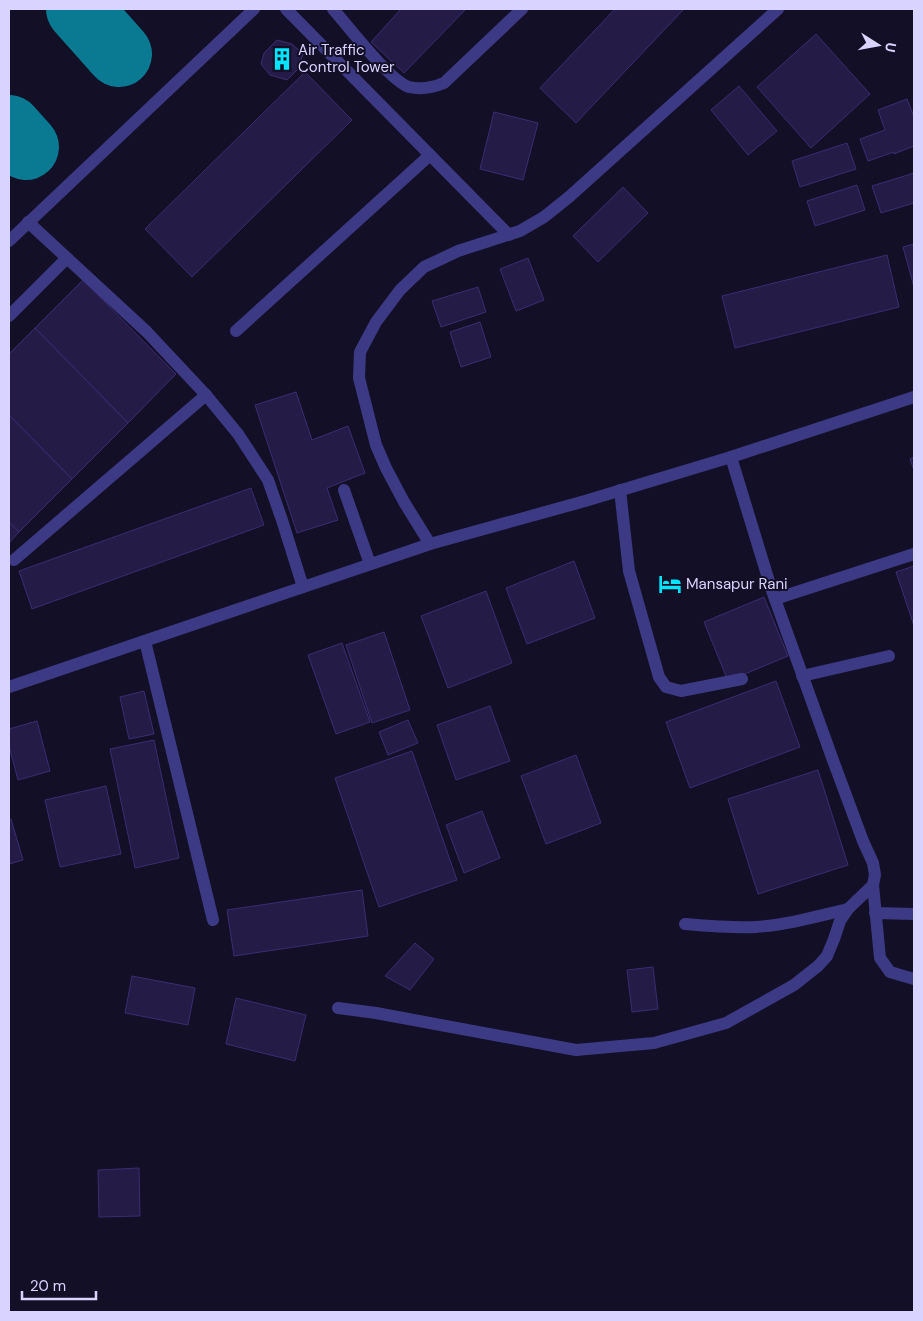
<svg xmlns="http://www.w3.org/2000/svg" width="923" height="1321" font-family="'DM Sans',sans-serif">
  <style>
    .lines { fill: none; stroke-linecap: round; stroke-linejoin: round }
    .taxiway { stroke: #0a7a92; stroke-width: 66 }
    .building { fill: #241b47; stroke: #3b2d73 }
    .minor { stroke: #3d3a85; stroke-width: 12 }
    .labels { text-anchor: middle; stroke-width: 4; stroke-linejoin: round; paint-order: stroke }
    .poi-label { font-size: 15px; fill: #d9d4ff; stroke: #130f26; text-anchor: start }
  </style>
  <rect width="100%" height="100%" fill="#130f26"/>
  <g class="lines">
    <g class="taxiway">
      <polyline points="79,9 119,54"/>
      <polyline points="9,128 26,147"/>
    </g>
  </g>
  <g class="building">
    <polygon points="401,9 468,9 467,10 466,9 404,73 371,42"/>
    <polygon points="615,9 684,9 576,123 540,88"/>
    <polygon points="816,34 870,94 811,148 757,87"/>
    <polygon points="277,40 292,44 303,54 298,69 287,80 270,75 261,64 264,53"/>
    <polygon points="305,72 352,120 192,277 145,229"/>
    <polygon points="739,86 777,131 748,155 711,110"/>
    <polygon points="907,99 914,117 914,146 894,154 894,152 868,161 860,139 885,130 878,110"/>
    <polygon points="494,112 538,123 523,180 480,169"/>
    <polygon points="847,143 856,169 800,187 792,161"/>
    <polygon points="914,173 914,203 881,213 872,186"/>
    <polygon points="857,185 865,210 815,226 807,201"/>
    <polygon points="623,187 648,213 598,262 573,236"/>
    <polygon points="914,244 914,287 903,247"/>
    <polygon points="887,255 899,307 735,348 722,296"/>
    <polygon points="528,258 544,300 516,311 500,269"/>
    <polygon points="83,280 176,374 128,423 35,328"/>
    <polygon points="478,287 486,312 441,327 432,301"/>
    <polygon points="480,322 491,357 461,367 450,332"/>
    <polygon points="35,328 128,423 72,479 9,415 9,354"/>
    <polygon points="296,392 312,440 348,426 365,473 327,488 338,520 297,533 255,405"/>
    <polygon points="9,415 72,479 19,532 9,522"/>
    <polygon points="914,457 914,470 910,459"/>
    <polygon points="251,488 264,525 32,609 19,571"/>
    <polygon points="9,522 19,532 9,543"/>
    <polygon points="574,561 595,618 527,644 506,588"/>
    <polygon points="914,566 914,626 896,572"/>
    <polygon points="486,591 512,663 448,688 421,616"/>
    <polygon points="764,597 788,656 728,681 704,622"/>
    <polygon points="384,632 410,710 372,723 346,645"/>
    <polygon points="342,643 370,722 336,734 308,655"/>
    <polygon points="776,681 800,747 690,788 666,722"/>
    <polygon points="144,691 154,734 129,739 120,697"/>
    <polygon points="490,706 510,761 456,780 437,725"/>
    <polygon points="408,720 418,743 388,755 379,732"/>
    <polygon points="37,721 50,771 18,780 9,746 9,729"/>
    <polygon points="154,740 179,858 135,868 110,749"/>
    <polygon points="412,751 457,880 379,907 335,778"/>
    <polygon points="576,755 601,823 546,844 521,776"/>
    <polygon points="818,770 848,865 758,894 728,799"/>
    <polygon points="106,786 121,854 60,867 45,800"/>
    <polygon points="482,811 500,858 464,873 446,825"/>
    <polygon points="11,819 23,860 9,864 9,820"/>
    <polygon points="362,890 368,936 234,956 227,910"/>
    <polygon points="415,943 434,959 410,990 385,976"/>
    <polygon points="653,967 658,1009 632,1012 627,970"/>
    <polygon points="132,976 195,988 188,1025 125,1013"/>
    <polygon points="236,998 306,1015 295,1061 226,1044"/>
    <polygon points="139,1168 140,1216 99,1217 98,1170"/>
  </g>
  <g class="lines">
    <g class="minor">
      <polyline points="286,9 509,235"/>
      <path d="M 333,9 C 348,26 390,81 409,87 C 422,90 432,88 444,83 L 522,9"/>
      <polyline points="28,222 147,332 206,395 238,434 268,480 282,520 303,587"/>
      <polyline points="9,241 254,9"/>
      <polyline points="9,316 67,258"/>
      <polyline points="236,331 430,155"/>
      <polyline points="344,490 370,564"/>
      <polyline points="620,490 629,571 659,677 666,687 681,691 742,679"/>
      <polyline points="430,544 404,502 386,468 376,445 359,378 360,352 376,322 400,290 424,267 458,251 520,231 544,217 569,197 778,9"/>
      <polyline points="14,560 206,395"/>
      <polyline points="775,599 914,554"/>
      <polyline points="145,641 213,920"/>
      <polyline points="802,676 889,656"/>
      <polyline points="9,687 430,544 585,501 731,457 914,397"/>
      <polyline points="873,885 880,958 890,972 914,979"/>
      <polyline points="875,913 914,914"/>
      <path d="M 685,924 C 709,926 733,928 756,927 C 787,925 818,916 848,909"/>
      <polyline points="338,1008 376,1013 576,1050 654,1043 726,1023 794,985 818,966 827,956 834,939 840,921 848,909 873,885 875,875 873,863 863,841 834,763 771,588 731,457"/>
    </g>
  </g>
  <defs>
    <symbol id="building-bare" viewBox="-9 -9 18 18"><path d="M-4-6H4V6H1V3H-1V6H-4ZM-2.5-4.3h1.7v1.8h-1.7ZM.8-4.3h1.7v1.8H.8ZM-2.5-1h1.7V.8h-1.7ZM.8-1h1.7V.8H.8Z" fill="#00e5ff" stroke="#130f26" stroke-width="2.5" paint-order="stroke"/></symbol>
    <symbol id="hotel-bare" viewBox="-9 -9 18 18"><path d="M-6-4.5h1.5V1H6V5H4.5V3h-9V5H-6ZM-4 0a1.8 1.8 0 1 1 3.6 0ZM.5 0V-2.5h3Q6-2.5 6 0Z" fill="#00e5ff" stroke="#130f26" stroke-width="2.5" paint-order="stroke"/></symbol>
  </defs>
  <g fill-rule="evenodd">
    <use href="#building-bare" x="266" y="43" width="32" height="32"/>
    <use href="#hotel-bare" x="654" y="568" width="32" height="32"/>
  </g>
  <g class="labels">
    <g class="poi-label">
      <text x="298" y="55">Air Traffic<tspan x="298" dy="17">Control Tower</tspan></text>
      <text x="686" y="589">Mansapur Rani</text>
    </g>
  </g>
  <rect width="923" height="1321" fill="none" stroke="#d9d4ff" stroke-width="20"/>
  <g transform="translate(878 45) rotate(101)" stroke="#130f26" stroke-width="4" paint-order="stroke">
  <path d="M0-4L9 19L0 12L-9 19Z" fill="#d9d4ff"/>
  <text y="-8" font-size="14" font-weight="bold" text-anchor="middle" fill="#d9d4ff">U</text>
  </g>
  <path d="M22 1291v8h74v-8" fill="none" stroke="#d9d4ff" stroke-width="2.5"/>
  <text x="30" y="1291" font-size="15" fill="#d9d4ff" stroke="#130f26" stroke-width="4" paint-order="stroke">20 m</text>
</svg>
